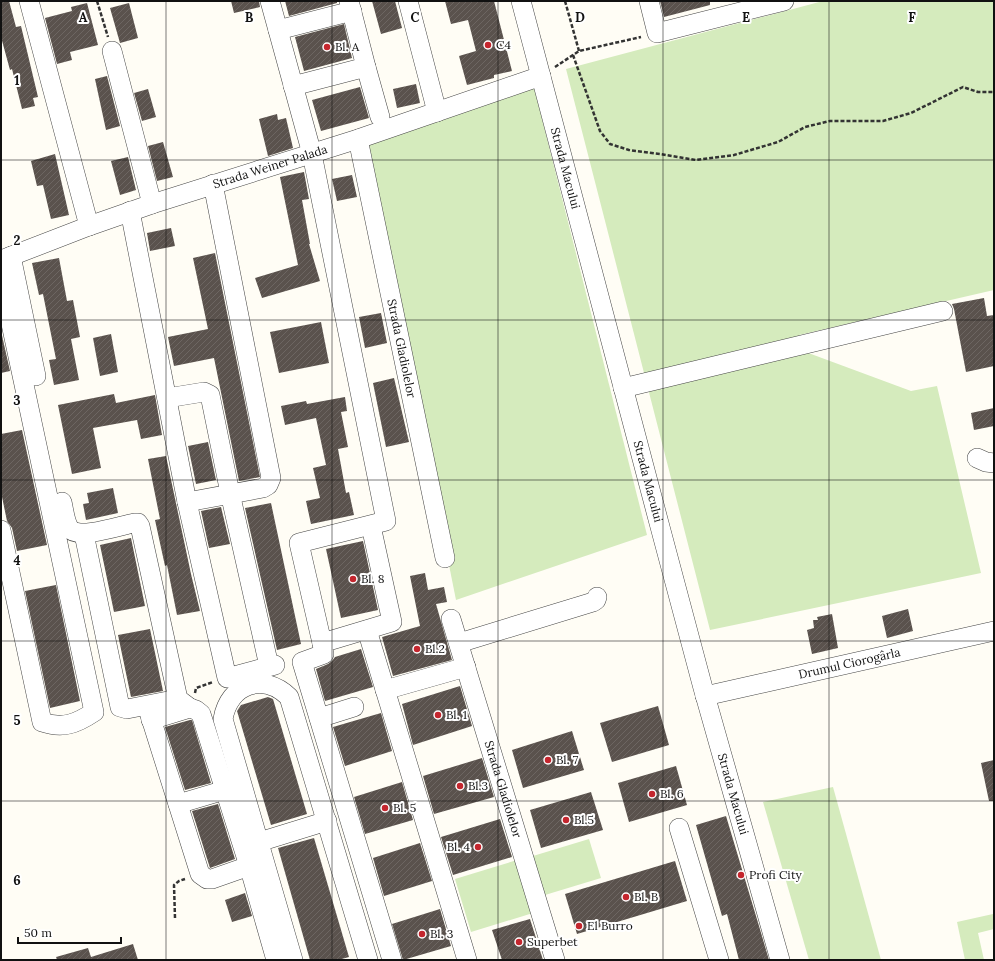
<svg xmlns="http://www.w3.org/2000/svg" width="995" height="961" font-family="Lora,serif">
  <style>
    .grass { fill: #d5ebbd }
    .building { fill: url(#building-hatch) }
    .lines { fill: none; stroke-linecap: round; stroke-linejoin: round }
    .minor-casing { stroke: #444; stroke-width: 20 }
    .path { stroke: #333; stroke-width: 2.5; stroke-dasharray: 4 2; stroke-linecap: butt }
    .minor { stroke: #fff; stroke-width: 19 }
    .grid { fill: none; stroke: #111; stroke-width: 1; stroke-opacity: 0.55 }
    .poi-dot { fill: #c4262e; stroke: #fff; stroke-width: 1.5 }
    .labels { text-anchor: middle; stroke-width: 4; stroke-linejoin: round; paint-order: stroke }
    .poi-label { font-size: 12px; fill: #111; stroke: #fff; text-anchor: start }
    .street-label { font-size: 12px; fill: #111; stroke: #fff }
    .grid-label { font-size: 13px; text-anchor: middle; font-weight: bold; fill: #111; stroke: #fff; stroke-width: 4; stroke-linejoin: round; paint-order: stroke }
  </style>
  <defs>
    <pattern id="building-hatch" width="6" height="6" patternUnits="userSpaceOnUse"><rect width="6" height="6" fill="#5a524d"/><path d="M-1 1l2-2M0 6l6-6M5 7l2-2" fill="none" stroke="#6d6662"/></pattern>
  </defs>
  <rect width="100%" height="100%" fill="#fffdf5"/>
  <g class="grass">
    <polygon points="823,1 994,1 994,290 799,335 803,351 911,391 937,386 981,573 710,630 566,69"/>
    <polygon points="534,87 647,535 456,600 365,144"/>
    <polygon points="833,787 881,960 809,960 763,802"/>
    <polygon points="589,839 601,878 545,895 533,856"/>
    <polygon points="517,860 533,913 471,932 455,879"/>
    <polygon points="993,914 994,929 978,933 984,960 965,960 957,922"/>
  </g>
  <g class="building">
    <polygon points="1,1 9,1 16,27 21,26 38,97 33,98 35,106 22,109 12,69 10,70 1,37"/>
    <polygon points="231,1 259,1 260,7 234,13"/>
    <polygon points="285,1 337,1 337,3 289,16"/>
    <polygon points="372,1 395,1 402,28 381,34"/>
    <polygon points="445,1 494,1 512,71 494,75 494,78 467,85 459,56 476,51 468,20 451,24"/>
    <polygon points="660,1 710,1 710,5 664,17"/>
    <polygon points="87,3 98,45 70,52 72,60 57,64 45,18 72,11 71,7"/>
    <polygon points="129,3 138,38 120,43 110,8"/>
    <polygon points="344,24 352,58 304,71 295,37"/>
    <polygon points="107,76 120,126 106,130 95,79"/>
    <polygon points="416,84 420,103 397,108 393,89"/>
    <polygon points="360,87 369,118 321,131 312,100"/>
    <polygon points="148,89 156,117 142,121 134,93"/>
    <polygon points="277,114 278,120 286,118 293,148 268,156 259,119"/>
    <polygon points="163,142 173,177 157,181 148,146"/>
    <polygon points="55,154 69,215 51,219 43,185 37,186 31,161"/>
    <polygon points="128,157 136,190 120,195 111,161"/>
    <polygon points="304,172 309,199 302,200 310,244 309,244 320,281 262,298 255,278 298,265 280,177"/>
    <polygon points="352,175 357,197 337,201 332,179"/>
    <polygon points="171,228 175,246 150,251 147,233"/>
    <polygon points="215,253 260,477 239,481 214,358 174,366 168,337 208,329 193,258"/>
    <polygon points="59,258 67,301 73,300 80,337 71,339 79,380 54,385 49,360 56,359 43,294 39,295 32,263"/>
    <polygon points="984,298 987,316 994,315 994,366 966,372 954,309 952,304"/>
    <polygon points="381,313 387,343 365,348 359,317"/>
    <polygon points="321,322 329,363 279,373 270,332"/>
    <polygon points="1,331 10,371 1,373"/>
    <polygon points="111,334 118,372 100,376 93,338"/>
    <polygon points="394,378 409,442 386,447 373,383"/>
    <polygon points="114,394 116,403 155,395 162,435 141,439 137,420 93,428 101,468 72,474 58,405"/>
    <polygon points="345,397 347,411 341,412 348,447 338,449 346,493 349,492 354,515 311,524 306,501 320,498 313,468 326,465 316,418 285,425 281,406 306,401 307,404"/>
    <polygon points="994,408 994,426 974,430 971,413"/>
    <polygon points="22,430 47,545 17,551 12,528 7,521 1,492 1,434"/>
    <polygon points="208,442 216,480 196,484 188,446"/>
    <polygon points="166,456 191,574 200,611 177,615 167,565 165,566 155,520 160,519 148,459"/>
    <polygon points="113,488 118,513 86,520 83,504 89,503 87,493"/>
    <polygon points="271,503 301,644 277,650 245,508"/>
    <polygon points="221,507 230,544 209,548 201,511"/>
    <polygon points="131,538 145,606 114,612 100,545"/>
    <polygon points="363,541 378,610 341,618 326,549"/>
    <polygon points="425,573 428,590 444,587 447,602 436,604 452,660 393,676 382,637 420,626 410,576"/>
    <polygon points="56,585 80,701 50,708 25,591"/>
    <polygon points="908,609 913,631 887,638 882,616"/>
    <polygon points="832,614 838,648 812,654 807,630 814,628 813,620 818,620 817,617"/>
    <polygon points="150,629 163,691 131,697 118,635"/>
    <polygon points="361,649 373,687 325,701 316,669 328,664 332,661 335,657"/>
    <polygon points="460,686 472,726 413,745 402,704"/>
    <polygon points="268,697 273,699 307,814 271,825 237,711 241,705"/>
    <polygon points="658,706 669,745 612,762 600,723"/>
    <polygon points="381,713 392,751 345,766 333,727"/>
    <polygon points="190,720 192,720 211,783 185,790 165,727"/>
    <polygon points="572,731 584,770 523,788 512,750"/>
    <polygon points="482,758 494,797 434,814 423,776"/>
    <polygon points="994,760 994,801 989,801 981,763"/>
    <polygon points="676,766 687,805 629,822 618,783"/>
    <polygon points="402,782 413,820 365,834 354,797"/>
    <polygon points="591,792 603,830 541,848 530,810"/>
    <polygon points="218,804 235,859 210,868 192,811"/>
    <polygon points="726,816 759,926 769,960 739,960 727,914 722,916 696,825"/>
    <polygon points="500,819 512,857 453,875 441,837"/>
    <polygon points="314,838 349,957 338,960 310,960 278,848"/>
    <polygon points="420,843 432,881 384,896 373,858"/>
    <polygon points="675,861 687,901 577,934 565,894"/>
    <polygon points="245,893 252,916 232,922 225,900"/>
    <polygon points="440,909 451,946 403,960 392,924"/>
    <polygon points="530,919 543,960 502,960 492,930"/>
    <polygon points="133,944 138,960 57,960 56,957 88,948 91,957"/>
  </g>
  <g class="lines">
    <defs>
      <g id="minor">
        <polyline points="29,1 89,226"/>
        <polyline points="270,1 312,154 386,521 299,543 322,643"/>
        <polyline points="408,1 437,112"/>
        <path id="s1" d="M 521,1 L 659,523 L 703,688 L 780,960"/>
        <polyline points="649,1 657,33 784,1"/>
        <polyline points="278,30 352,11"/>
        <polyline points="112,51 152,204"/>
        <polyline points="366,67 380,117"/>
        <polyline points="293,86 366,67 349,1"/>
        <path id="s2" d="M 358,139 L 445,558"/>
        <polyline points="130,211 187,502 227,678 275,665"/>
        <polyline points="11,256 36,376"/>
        <path id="s3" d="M 1,260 L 89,226 L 152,204 L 358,139 L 541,76"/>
        <path d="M 1,277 L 94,712 C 76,724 63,729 42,722 L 1,530"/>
        <polyline points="623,388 943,311"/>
        <polyline points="167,398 204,392 210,395 230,493 269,666"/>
        <polyline points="977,458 986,462 994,463"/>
        <path d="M 62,502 C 64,510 65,523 70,529 C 78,540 122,525 134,523 L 138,523 L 140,526 L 178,699 L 190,708"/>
        <polyline points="187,502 263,488 268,485 271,478 213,184"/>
        <polyline points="371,526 392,622 322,643 324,654 302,662 392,960"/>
        <polyline points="84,534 120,707 127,709 178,699"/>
        <path id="s4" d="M 451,619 L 555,960"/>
        <polyline points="367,630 467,960"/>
        <polyline points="459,643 593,602 596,600 597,597"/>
        <polyline points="385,690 466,667"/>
        <path id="s5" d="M 705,696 L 994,631"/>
        <polyline points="148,709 200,874 207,879 212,879 249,866"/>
        <polyline points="319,718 354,707"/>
        <polyline points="151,720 190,708 196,710 201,714 249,866 276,960"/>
        <polyline points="178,804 225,790"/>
        <polyline points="679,828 719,960"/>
        <polyline points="259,842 327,821"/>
        <path d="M 293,960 L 223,719 C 229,684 263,672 289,697 L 368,960"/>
      </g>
    </defs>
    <use href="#minor" class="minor-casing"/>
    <g class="path">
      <polyline points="97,1 108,37"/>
      <polyline points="565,1 579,51"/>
      <polyline points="573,55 600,131 610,144 629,150 660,154 696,160 734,155 778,142 805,127 830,121 883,121 911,113 963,87 978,92 994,92"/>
      <polyline points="555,67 579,51 641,37"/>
      <polyline points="195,693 196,688 213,682"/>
      <polyline points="175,918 174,885 179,881 185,879"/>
    </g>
    <use href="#minor" class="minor"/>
  </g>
  <path class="grid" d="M 166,1 L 166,960M 332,1 L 332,960M 498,1 L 498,960M 663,1 L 663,960M 829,1 L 829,960M 1,160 L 994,160M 1,320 L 994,320M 1,480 L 994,480M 1,641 L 994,641M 1,801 L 994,801"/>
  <g class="poi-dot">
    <circle cx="488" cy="45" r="4"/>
    <circle cx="327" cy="47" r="4"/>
    <circle cx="353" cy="579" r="4"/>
    <circle cx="417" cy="649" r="4"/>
    <circle cx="438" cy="715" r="4"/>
    <circle cx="548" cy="760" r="4"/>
    <circle cx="460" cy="786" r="4"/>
    <circle cx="652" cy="794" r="4"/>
    <circle cx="385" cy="808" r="4"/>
    <circle cx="566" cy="820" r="4"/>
    <circle cx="478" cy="847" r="4"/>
    <circle cx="741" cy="875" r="4"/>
    <circle cx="626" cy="897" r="4"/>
    <circle cx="579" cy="926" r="4"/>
    <circle cx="422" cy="934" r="4"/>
    <circle cx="519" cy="942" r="4"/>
  </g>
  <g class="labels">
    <g class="poi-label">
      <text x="496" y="49">C4</text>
      <text x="335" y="51">Bl. A</text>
      <text x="361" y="583">Bl. 8</text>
      <text x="425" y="653">Bl.2</text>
      <text x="446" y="719">Bl. 1</text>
      <text x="556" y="764">Bl. 7</text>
      <text x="468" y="790">Bl.3</text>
      <text x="660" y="798">Bl. 6</text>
      <text x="393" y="812">Bl. 5</text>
      <text x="574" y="824">Bl.5</text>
      <text x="470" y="851" text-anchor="end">Bl. 4</text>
      <text x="749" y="879">Profi City</text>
      <text x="634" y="901">Bl. B</text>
      <text x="587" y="930">El Burro</text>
      <text x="430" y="938">Bl. 3</text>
      <text x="527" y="946">Superbet</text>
    </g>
    <g class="street-label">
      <text dy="4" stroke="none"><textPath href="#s3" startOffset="285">Strada Weiner Palada</textPath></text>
      <text dy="4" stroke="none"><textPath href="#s1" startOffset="173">Strada Macului</textPath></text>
      <text dy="4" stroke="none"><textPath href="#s2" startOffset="214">Strada Gladiolelor</textPath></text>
      <text dy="4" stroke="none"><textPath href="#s1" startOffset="497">Strada Macului</textPath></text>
      <text dy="4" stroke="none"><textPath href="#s5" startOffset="148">Drumul Ciorogârla</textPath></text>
      <text dy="4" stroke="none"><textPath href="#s4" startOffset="178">Strada Gladiolelor</textPath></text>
      <text dy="4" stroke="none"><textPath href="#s1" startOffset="821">Strada Macului</textPath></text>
    </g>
  </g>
  <g class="grid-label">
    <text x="83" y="22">A</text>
    <text x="249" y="22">B</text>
    <text x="415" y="22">C</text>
    <text x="580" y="22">D</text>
    <text x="746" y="22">E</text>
    <text x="912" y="22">F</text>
    <text x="17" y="85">1</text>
    <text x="17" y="245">2</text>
    <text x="17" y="405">3</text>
    <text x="17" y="565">4</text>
    <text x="17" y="725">5</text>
    <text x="17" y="885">6</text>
  </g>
  <rect width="995" height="961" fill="none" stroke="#111111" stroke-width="4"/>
  <path d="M18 937v6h103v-6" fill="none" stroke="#111111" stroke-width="2"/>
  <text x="24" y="937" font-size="12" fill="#111111" stroke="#ffffff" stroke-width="3" paint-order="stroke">50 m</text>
</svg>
